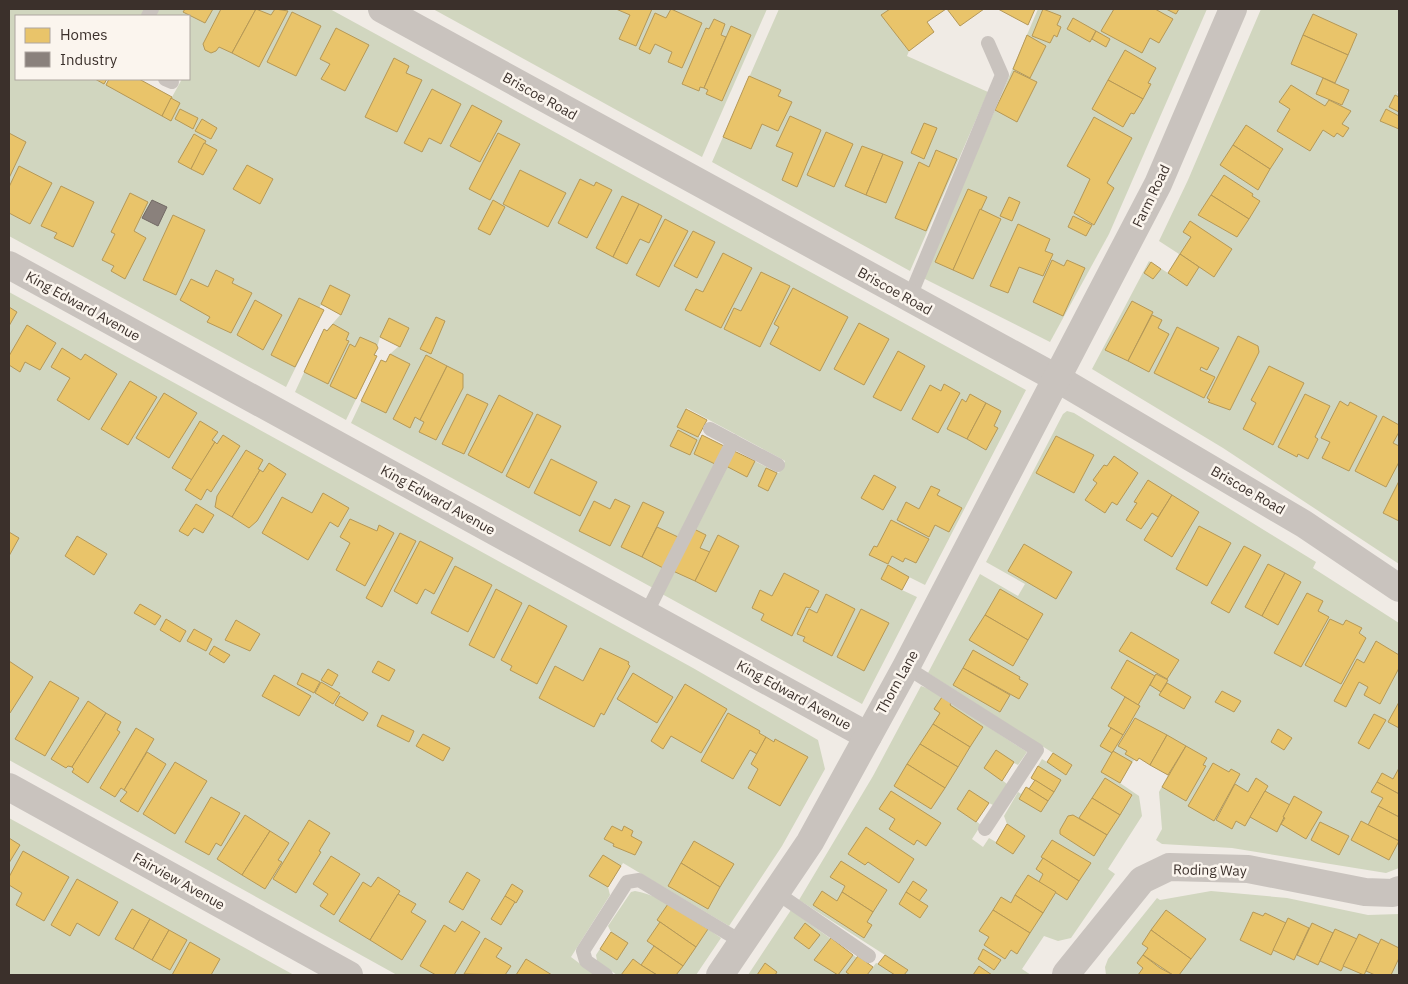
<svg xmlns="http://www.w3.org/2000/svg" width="1408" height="984" font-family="'IBM Plex Sans',sans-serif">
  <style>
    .green { fill: #d1d6bf }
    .homes { fill: #e9c46a; stroke: #b59857 }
    .industry { fill: #8a817c; stroke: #726964 }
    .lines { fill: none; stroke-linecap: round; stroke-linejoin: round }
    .service { stroke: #c9c3be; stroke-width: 14 }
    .minor { stroke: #c9c3be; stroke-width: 28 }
    .labels { text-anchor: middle; stroke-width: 5; stroke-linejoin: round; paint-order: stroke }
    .street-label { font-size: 14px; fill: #3b302b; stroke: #fbf5ee }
  </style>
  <rect width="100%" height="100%" fill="#f0ebe5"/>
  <g class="green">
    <polygon points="9,9 146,9 141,16 16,16 16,79 107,79 105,85 109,79 139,79 172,97 182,79 189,79 189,16 153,16 157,9 330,9 1026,390 925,585 909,577 902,590 917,597 862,704 662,594 734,451 779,473 785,461 778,457 687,408 678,427 701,438 702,435 724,446 653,588 351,423 381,360 386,362 390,354 399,346 380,337 375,355 377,356 346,420 295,392 324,329 327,330 341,314 321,305 319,308 324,310 286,387 9,236"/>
    <polygon points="433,9 767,9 702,157"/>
    <polygon points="779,9 890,9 882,15 909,51 907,56 988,92 910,271 712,162"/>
    <polygon points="1038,9 1207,9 1109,234 1050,342 923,278"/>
    <polygon points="1261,9 1399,9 1399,87 1397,93 1399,94 1399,564 1223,448 1092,369 1149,261 1168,273 1179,254 1159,241 1188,180"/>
    <polygon points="9,292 693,668 818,740 825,769 782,846 729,926 623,863 608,887 610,895 571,957 595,975 397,975 9,760"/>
    <polygon points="1067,411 1074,413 1316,562 1313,568 1399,623 1399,868 1386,873 1232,848 1162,844 1156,840 1162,829 1159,792 1168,775 1139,758 1137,761 1134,760 1120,783 1139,796 1142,816 1108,869 1115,874 1071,938 1058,941 1044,936 1022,969 1031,975 748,975 791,910 856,957 858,956 873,967 876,963 879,964 885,955 799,900 873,776 921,686 932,690 1027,752 1018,765 1014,763 1002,780 1007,784 993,805 989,803 976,821 981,825 972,839 983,847 989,838 996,842 1007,824 1004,816 1018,792 1021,794 1026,787 1030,788 1035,780 1031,778 1042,759 1047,762 1053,753 928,673 980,574 1018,596 1025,584 986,562 1063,414"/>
    <polygon points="9,818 294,975 9,975"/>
    <path d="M 635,891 C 667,897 695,920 721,938 L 696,975 L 617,975 L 597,961 L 596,955 L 611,932 L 608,926 L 631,892 Z"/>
    <polygon points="1211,891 1287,898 1368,915 1399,914 1399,975 1106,975 1105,967 1108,959 1157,898 1160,900"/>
  </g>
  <g class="homes">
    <polygon points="185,9 213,9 205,23 183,12"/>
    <polygon points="221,9 256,9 232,53 219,47 216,51 211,53 205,50 203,44"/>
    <polygon points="256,9 271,15 275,9 288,11 259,67 232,53"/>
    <polygon points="616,9 652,9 636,46 619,39 630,15"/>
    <polygon points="671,9 702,23 682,68 668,62 672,52 655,44 650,54 639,49 655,13 666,18"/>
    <polygon points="890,9 946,9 927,22 934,32 909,51 881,15"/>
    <polygon points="947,9 984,9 960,26"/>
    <polygon points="998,9 1035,9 1028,25"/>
    <polygon points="1043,9 1061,16 1057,25 1061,27 1057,37 1054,35 1050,43 1032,36"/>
    <polygon points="1114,9 1155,9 1173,19 1159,43 1150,38 1142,53 1101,31"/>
    <polygon points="1166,9 1179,9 1176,14"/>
    <polygon points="292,12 321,26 296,76 267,62"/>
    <polygon points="1313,14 1357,34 1348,55 1303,35"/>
    <polygon points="1073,18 1096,31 1090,42 1067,29"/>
    <polygon points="714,19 725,24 721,35 726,37 704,88 700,87 699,91 682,84 706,28 709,29"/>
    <polygon points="731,26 751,35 722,101 706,94 708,90 704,88"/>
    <polygon points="336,28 369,45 345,91 321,79 330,64 320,59"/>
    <polygon points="1096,31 1110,39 1106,47 1092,39"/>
    <polygon points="1027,35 1046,46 1030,78 1013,69"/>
    <polygon points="1303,35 1348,55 1335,83 1291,64"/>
    <polygon points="1125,50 1156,68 1148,83 1151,84 1143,99 1108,80"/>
    <polygon points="394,58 409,66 406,73 422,80 397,132 365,117"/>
    <polygon points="1014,71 1037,82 1017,122 995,110"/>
    <polygon points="749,76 781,90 778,96 792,102 778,131 762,124 751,149 723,137"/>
    <polygon points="1323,78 1349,90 1342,105 1316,94"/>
    <polygon points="95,79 107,79 104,84"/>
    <polygon points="109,79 139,79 172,97 162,116 106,85"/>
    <polygon points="1108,80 1143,99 1134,114 1131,113 1123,127 1092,109"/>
    <polygon points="1291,85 1325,106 1329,100 1351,111 1342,124 1349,128 1343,137 1337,133 1334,137 1323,130 1310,151 1277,131 1290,109 1279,102"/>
    <polygon points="432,89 461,104 441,144 429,138 422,152 404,143"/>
    <polygon points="1395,95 1399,97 1399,112 1389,107"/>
    <polygon points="171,98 180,103 171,121 162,116"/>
    <polygon points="472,105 502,121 480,162 450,146"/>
    <polygon points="180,109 198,118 193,129 175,119"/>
    <polygon points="1386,109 1399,116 1399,129 1380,121"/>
    <polygon points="790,116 821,130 797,187 782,180 793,153 776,146"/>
    <polygon points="1094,117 1132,138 1107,183 1114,188 1094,225 1074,213 1090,179 1067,166"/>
    <polygon points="202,119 217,128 211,139 195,131"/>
    <polygon points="924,123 937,128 924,159 911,153"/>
    <polygon points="1246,125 1283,149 1270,169 1233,145"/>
    <polygon points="826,132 853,144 834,187 807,175"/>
    <polygon points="9,133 26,142 9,178"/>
    <polygon points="498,133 520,144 490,200 469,189"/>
    <polygon points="194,134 206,141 191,169 178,162"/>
    <polygon points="204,143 217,150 203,175 191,169"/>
    <polygon points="1233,145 1270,169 1258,190 1220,165"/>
    <polygon points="862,146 883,154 866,195 845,186"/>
    <polygon points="936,150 957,159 926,231 895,218 919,162 929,167"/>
    <polygon points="883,154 903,162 886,203 866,195"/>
    <polygon points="247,165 273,179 260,204 233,189"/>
    <polygon points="19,166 52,183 30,224 9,213 9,187"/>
    <polygon points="520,170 566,193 548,227 503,204"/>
    <polygon points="1224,175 1253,194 1252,196 1260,201 1249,219 1211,195"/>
    <polygon points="580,179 594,186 596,182 612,190 587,238 558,223"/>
    <polygon points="61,186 94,202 73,247 54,238 57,233 41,226"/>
    <polygon points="968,189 987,197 953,270 935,262"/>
    <polygon points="130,193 148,202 134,231 146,238 125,279 111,271 114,266 102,260 115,234 111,232"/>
    <polygon points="1211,195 1249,219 1237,237 1198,215"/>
    <polygon points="622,196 639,204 613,257 596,248"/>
    <polygon points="1009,197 1020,202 1012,221 1000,216"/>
    <polygon points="493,200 505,207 490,235 478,229"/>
    <polygon points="639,204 662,216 649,243 640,239 627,264 613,257"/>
    <polygon points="980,209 1001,219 973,279 953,270"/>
    <polygon points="173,215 205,230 176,295 143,280"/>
    <polygon points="1073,216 1092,225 1086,236 1068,227"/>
    <polygon points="665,219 688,231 659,287 636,275"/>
    <polygon points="1190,221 1232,249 1214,277 1180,254 1191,237 1183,232"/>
    <polygon points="1018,224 1050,239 1045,251 1053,254 1043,276 1019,267 1008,293 990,286"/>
    <polygon points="693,231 715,242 697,278 674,266"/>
    <polygon points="723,253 752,268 721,328 685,310 696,289 703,292"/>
    <polygon points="1180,254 1199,267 1187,286 1168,273"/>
    <polygon points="1052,260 1064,266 1067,260 1085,268 1063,316 1033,302"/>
    <polygon points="1151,262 1161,269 1153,279 1144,273"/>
    <polygon points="216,270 234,279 232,283 252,293 231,333 207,322 210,317 180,300 191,279 208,287"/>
    <polygon points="761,272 790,286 760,347 724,329 734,308 741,311"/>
    <polygon points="330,285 350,295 341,315 321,304"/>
    <polygon points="793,288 848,317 820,371 770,344 779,327 774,324"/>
    <polygon points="299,298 324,310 295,367 271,355"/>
    <polygon points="255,300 282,315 263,350 237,335"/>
    <polygon points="1132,301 1153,312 1128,361 1105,350"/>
    <polygon points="9,307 17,312 9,326"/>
    <polygon points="1152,315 1162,320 1158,328 1169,334 1149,372 1128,361"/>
    <polygon points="436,317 445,321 431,354 420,349"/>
    <polygon points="389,318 409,328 400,347 380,337"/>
    <polygon points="859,323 889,339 864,385 834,369"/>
    <polygon points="333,324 349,333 346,340 349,341 328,384 304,372 324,329 327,331"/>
    <polygon points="27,325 56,343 40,370 25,362 20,372 9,365 9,356"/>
    <polygon points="1177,327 1219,348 1207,370 1201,367 1200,370 1215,377 1204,398 1154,373"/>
    <polygon points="1238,336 1258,346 1259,352 1230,410 1208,402 1210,400 1207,398"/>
    <polygon points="360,337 376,344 378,348 374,355 377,356 356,399 330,386 350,344 355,347"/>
    <polygon points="62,348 81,360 85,354 117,374 89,420 57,400 70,378 51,367"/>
    <polygon points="898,351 925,366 901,411 873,397"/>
    <polygon points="390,354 410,364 386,413 361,401 381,360 386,362"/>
    <polygon points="426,355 447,366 420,420 415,417 410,428 393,419"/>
    <polygon points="447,366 463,374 463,388 436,440 419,432 424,422 420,420"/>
    <polygon points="1269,366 1304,383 1273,445 1243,429 1256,403 1251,400"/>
    <polygon points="130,381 157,397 128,445 101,429"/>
    <polygon points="944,384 960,393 938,433 912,419 930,385 941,391"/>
    <polygon points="164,393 197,413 169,458 136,438"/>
    <polygon points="467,394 488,404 464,454 442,444"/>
    <polygon points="970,394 986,403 967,439 947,429 962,399 966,402"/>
    <polygon points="1305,394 1330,406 1315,437 1318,439 1308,459 1298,454 1297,457 1278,447"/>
    <polygon points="499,395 533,413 502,473 468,455"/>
    <polygon points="1340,401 1348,406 1350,402 1377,416 1349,471 1322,458 1330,442 1321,438"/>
    <polygon points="986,403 1001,411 994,426 998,428 986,450 967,439"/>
    <polygon points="686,409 707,420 698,437 677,427"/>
    <polygon points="537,414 561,426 529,488 506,476"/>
    <polygon points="1383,416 1399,425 1399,432 1393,443 1399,446 1399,462 1386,487 1355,471"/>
    <polygon points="200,421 218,432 212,440 215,442 192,480 172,468"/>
    <polygon points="678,430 697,440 690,455 670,446"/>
    <polygon points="223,435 240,446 211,492 207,489 201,500 185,490 215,442 217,444"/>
    <polygon points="702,435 724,446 715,464 694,454"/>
    <polygon points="1056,436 1094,455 1074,493 1036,473"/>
    <polygon points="246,450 263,460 258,469 260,470 232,517 215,507 217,496"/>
    <polygon points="734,451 755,461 747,477 726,466"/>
    <polygon points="1114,456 1138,473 1117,505 1112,502 1105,513 1085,500 1097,483 1093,480 1104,465 1107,466"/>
    <polygon points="551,459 597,482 580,516 534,493"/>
    <polygon points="269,463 286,474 257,521 249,528 232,517 260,470 263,472"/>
    <polygon points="766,468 777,473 768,491 758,486"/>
    <polygon points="874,475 896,487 883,510 861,498"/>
    <polygon points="1148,480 1172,495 1158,517 1152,513 1141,529 1126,520 1137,503 1134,502"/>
    <polygon points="1399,481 1399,521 1383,513"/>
    <polygon points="931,486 940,490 937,495 962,508 949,532 935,525 929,537 897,520 906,502 919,509"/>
    <polygon points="323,493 349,508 338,527 330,522 308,560 262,533 282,497 312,513"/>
    <polygon points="1172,495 1199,512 1172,557 1144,540"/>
    <polygon points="615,499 630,506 610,546 579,531 594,501 610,509"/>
    <polygon points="643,502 664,512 642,557 621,547"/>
    <polygon points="196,504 214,515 203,533 194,528 188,536 179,531"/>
    <polygon points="350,519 377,531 379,525 394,533 365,586 336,570 350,543 340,537"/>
    <polygon points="891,520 929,539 916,563 905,558 903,562 892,556 888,564 869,555 874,546 877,547"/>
    <polygon points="1199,526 1231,543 1207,586 1176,569"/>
    <polygon points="657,527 678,537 663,568 642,557"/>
    <polygon points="694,529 706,535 700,548 710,552 695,581 673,571"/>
    <polygon points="9,532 19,538 9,556"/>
    <polygon points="400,533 416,541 382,607 366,598"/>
    <polygon points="718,535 739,546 716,592 695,581"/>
    <polygon points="77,536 107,554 94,575 65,556"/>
    <polygon points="420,541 453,558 434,594 425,589 417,604 394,591"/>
    <polygon points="1024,544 1072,572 1056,599 1008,571"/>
    <polygon points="1244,546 1261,555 1229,613 1211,603"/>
    <polygon points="1268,564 1285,573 1262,616 1245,607"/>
    <polygon points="888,565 909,577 902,590 881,579"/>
    <polygon points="455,566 492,585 468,632 431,613"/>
    <polygon points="784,573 819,591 810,608 806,607 792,636 761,620 764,614 752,608 760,590 772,596"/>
    <polygon points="1285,573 1301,582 1278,625 1262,616"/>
    <polygon points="496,589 522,603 494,658 469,645"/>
    <polygon points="1000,589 1043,614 1028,640 985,615"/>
    <polygon points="1307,593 1323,601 1318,611 1329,617 1301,667 1274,653"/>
    <polygon points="826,594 855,609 832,656 803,641 805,637 797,634 809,609 817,613"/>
    <polygon points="140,604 161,616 155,625 134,613"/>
    <polygon points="529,605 567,626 537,684 510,670 512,666 501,660"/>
    <polygon points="861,609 889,623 864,671 837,657"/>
    <polygon points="985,615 1028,640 1013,666 969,640"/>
    <polygon points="166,619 186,631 180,642 160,630"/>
    <polygon points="1330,619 1343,625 1346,620 1362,628 1359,633 1366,638 1341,684 1305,665"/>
    <polygon points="236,620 260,634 250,651 225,640"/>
    <polygon points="194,629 212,639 206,651 187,641"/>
    <polygon points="1131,632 1179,660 1167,679 1119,651"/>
    <polygon points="1376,641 1399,655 1399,668 1380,704 1364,695 1368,687 1359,682 1346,707 1334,701 1357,659 1364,663"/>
    <polygon points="214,646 230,655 224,663 209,654"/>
    <polygon points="600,648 629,662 628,664 630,666 604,715 601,713 594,727 539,698 555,666 583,681"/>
    <polygon points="973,650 1020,677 1019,679 1028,684 1019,699 963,668"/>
    <polygon points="1127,660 1155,676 1138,705 1111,688"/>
    <polygon points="9,661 33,677 10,713 9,713"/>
    <polygon points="378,661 395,670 389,681 372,672"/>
    <polygon points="963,668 1010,695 1000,712 953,685"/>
    <polygon points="328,669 338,675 332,686 321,680"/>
    <polygon points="302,673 320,682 314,693 297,684"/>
    <polygon points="633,673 673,697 657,723 617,699"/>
    <polygon points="1156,674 1168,680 1161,692 1150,685"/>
    <polygon points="274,675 311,696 299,716 262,696"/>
    <polygon points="50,681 79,698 45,756 15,739"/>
    <polygon points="321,682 340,693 333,704 315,693"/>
    <polygon points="1167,683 1191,697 1184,709 1159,695"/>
    <polygon points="685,684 727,709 701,753 671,736 663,749 651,741"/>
    <polygon points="1222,691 1241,701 1234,712 1215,702"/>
    <polygon points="340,696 368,713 363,721 335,705"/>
    <polygon points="942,697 951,703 950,705 983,727 970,747 933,724 940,713 934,709"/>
    <polygon points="1125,697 1140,706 1123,735 1108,726"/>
    <polygon points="88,701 106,713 72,767 68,766 66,768 51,759"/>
    <polygon points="1399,702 1399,728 1388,722"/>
    <polygon points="106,713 121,722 117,730 120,732 88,783 72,772 74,769 72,767"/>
    <polygon points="728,713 760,731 759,733 766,737 757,754 750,750 733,779 701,761"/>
    <polygon points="1374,714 1386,720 1369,749 1358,743"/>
    <polygon points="382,715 414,731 409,742 377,726"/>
    <polygon points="1135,718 1167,735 1150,765 1139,758 1137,761 1125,754 1127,751 1118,746"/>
    <polygon points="933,724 970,747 958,767 920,744"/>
    <polygon points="136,728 154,739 124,790 121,788 115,797 100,788"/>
    <polygon points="1111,728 1123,735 1112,753 1100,746"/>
    <polygon points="1278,729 1292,738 1284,750 1271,742"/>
    <polygon points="423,734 450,748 443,761 416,746"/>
    <polygon points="1167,735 1186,746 1168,775 1150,765"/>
    <polygon points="766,737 774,742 775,739 808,757 780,806 748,788 758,769 751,764"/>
    <polygon points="920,744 958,767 945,788 907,764"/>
    <polygon points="1186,746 1207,758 1203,765 1206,766 1186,801 1162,787"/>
    <polygon points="996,750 1014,762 1002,781 984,768"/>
    <polygon points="1113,751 1132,762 1120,783 1101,772"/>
    <polygon points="147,752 166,764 138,812 120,801 127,792 124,790"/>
    <polygon points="1053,753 1072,765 1066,775 1047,762"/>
    <polygon points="175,762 207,781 175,834 143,814"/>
    <polygon points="1213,763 1229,772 1231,769 1240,774 1214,821 1188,806"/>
    <polygon points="907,764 945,788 931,809 894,786"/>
    <polygon points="1038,766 1061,780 1054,792 1031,778"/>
    <polygon points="1399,768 1399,794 1377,782 1382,773 1393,779"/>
    <polygon points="1105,778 1132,795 1120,815 1092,798"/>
    <polygon points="1256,778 1268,786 1245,826 1236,821 1232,829 1216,820 1235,784 1248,792"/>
    <polygon points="1035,780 1054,792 1048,801 1029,789"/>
    <polygon points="1377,782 1399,794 1399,817 1378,806 1383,798 1371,792"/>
    <polygon points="1026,787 1048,801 1041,812 1019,799"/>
    <polygon points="969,790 989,803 976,822 957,809"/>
    <polygon points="891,791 941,823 926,846 917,840 914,845 889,829 895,819 879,809"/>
    <polygon points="1265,791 1290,805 1277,832 1250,817"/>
    <polygon points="1294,796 1322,812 1306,839 1281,824 1285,818 1283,817"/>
    <polygon points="211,797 240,813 221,846 216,843 209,855 185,842"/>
    <polygon points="1092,798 1120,815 1107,835 1079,818"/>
    <polygon points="1378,806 1399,817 1399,841 1368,825"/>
    <polygon points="245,815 270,831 242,875 217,859"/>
    <polygon points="1073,815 1107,835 1094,856 1060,834 1060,830 1068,816"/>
    <polygon points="309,820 330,833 319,851 321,852 296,893 273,879"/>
    <polygon points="1361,821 1399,841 1389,860 1351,840"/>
    <polygon points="1320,822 1349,836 1339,855 1311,840"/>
    <polygon points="1007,824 1025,836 1013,854 996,843"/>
    <polygon points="612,826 622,831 624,826 633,831 631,836 642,842 635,855 613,846 614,844 604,839"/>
    <polygon points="866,827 914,859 899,883 868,862 865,865 848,854"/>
    <polygon points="270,831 289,843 278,860 282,862 265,889 242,875"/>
    <polygon points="9,838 20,845 9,863"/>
    <polygon points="1052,840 1091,863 1079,881 1041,857"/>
    <polygon points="694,841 734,864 720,887 681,863"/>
    <polygon points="23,851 69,877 44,921 16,905 22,893 9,885 9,877"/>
    <polygon points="603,855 621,866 608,887 589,876"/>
    <polygon points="331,856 360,874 334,915 320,906 328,894 313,884"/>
    <polygon points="1043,858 1079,881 1067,900 1039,882 1043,874 1036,869"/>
    <polygon points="841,861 887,890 873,912 842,892 845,886 830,877"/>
    <polygon points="681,863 720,887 708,909 668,886"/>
    <polygon points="467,872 480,880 463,910 449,902"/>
    <polygon points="1028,875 1056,892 1043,913 1015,895"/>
    <polygon points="378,877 400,891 370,940 339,921 363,882 371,887"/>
    <polygon points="77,879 118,902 99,936 77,923 70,936 51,925"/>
    <polygon points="913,881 927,890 919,901 906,892"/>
    <polygon points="512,884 523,891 516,903 505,896"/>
    <polygon points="822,891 837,901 842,892 873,912 867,922 872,925 864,938 813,905"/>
    <polygon points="906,892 928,906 920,918 899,904"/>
    <polygon points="398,894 416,904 411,912 426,921 402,960 370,940"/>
    <polygon points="1015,895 1043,913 1030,933 993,910 1001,897 1011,903"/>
    <polygon points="505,896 515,902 501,925 491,919"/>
    <polygon points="668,904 708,929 696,947 657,920"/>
    <polygon points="132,909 150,919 133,949 115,939"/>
    <polygon points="993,910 1030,933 1017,954 1011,950 1005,959 984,945 989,937 979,931"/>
    <polygon points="1166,910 1206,939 1191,959 1151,930"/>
    <polygon points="1253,912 1263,916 1265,913 1286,923 1271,955 1240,940"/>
    <polygon points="1288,918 1309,928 1294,960 1273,950"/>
    <polygon points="150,919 169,930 152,960 133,949"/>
    <polygon points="462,921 480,932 454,975 436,975 420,966 444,925 455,932"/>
    <polygon points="660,922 696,947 683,966 647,941"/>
    <polygon points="805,923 820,935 809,949 794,938"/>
    <polygon points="1312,923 1333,933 1318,965 1297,955"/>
    <polygon points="1335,929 1357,939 1341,971 1320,961"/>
    <polygon points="169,930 187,940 170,970 152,960"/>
    <polygon points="1151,930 1191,959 1179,975 1173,975 1143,955 1148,948 1142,944"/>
    <polygon points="611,932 628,943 617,960 600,949"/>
    <polygon points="1359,934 1379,944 1364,975 1343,966"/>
    <polygon points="485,938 502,948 496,957 511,966 505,975 464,974"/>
    <polygon points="831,938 853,955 838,975 814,960"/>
    <polygon points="1381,939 1399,948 1399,958 1391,975 1375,975 1366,971"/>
    <polygon points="190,942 220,959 211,975 172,975"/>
    <polygon points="654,946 683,966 676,975 657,975 641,965"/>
    <polygon points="983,949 1001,960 994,970 978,959"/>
    <polygon points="885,955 908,970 904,975 895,975 878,964"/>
    <polygon points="1143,955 1160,968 1173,975 1138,975 1143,968 1137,963"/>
    <polygon points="858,956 873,967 867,975 850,975 846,972"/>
    <polygon points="526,959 552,975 516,975"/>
    <polygon points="633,959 641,965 657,975 621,975"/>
    <polygon points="765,963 777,972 775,975 757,975"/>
    <polygon points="979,966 992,975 973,975"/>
  </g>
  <polygon class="industry" points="152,200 167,207 158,226 142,218"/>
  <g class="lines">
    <g class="service">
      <polyline points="148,16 152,9"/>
      <polyline points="165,79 172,82"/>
      <polyline points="909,299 1002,75 988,43"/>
      <polyline points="710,429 778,465"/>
      <polyline points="646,614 733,441"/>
      <polyline points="906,667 1037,750 985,829"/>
      <polyline points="777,893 869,956"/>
      <polyline points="606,975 586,961 583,951 627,882 639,880 742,942"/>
    </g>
    <g class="minor">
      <polyline points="382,9 1058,379 1304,524 1399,588"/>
      <polyline points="9,265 868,736"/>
      <polyline points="9,787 349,975"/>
      <polyline points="1066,974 1142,880 1169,867 1248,869 1365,892 1393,893 1399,890"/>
      <polyline points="720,975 810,842 906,667 1158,184 1233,9"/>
    </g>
  </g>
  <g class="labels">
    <g class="street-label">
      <text transform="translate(540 96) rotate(29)" y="5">Briscoe Road</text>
      <text transform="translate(1151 196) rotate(-64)" y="5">Farm Road</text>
      <text transform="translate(895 291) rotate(29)" y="5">Briscoe Road</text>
      <text transform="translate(83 306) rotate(29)" y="5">King Edward Avenue</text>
      <text transform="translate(1248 490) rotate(30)" y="5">Briscoe Road</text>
      <text transform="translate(438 500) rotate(29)" y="5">King Edward Avenue</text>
      <text transform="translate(897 682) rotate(-61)" y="5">Thorn Lane</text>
      <text transform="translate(794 695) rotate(29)" y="5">King Edward Avenue</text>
      <text transform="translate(1210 870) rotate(1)" y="5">Roding Way</text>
      <text transform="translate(179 881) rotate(29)" y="5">Fairview Avenue</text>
    </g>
  </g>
  <rect width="1408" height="984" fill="none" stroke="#3b302b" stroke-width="20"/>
  <rect x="15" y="15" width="175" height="65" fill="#fbf5ee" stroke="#aea6a0"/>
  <rect x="25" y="28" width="25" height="15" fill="#e9c46a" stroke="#aea6a0"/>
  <text x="60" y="40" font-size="15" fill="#3b302b">Homes</text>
  <rect x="25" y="52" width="25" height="15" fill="#8a817c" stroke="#aea6a0"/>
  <text x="60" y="65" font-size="15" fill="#3b302b">Industry</text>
</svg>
